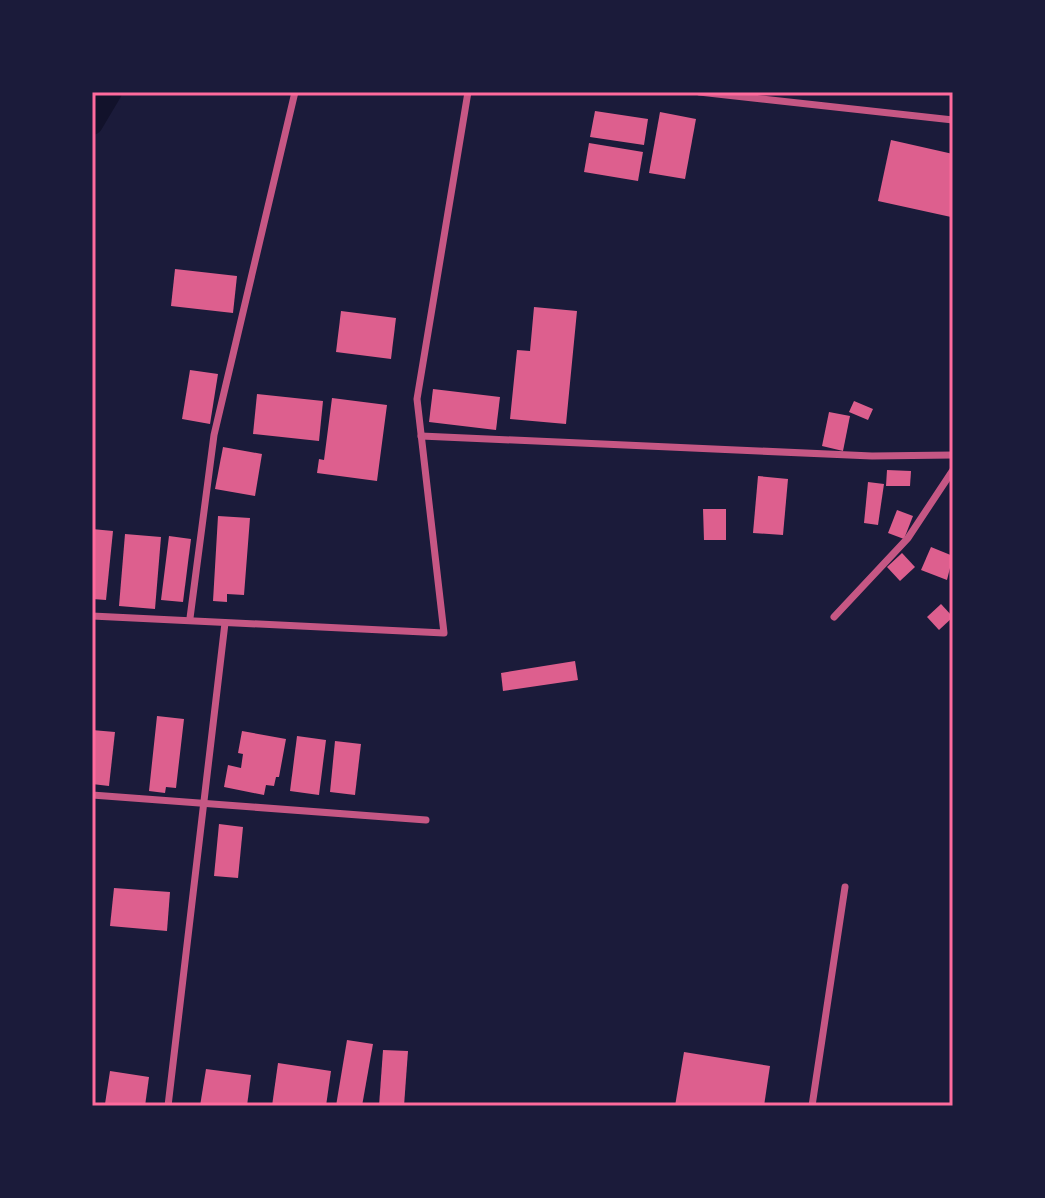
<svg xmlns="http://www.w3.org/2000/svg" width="1045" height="1198" font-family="'PT Sans Narrow',sans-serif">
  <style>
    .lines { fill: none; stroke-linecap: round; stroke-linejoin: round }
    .river { stroke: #12122b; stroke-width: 22 }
    .building { fill: #dd5f8e }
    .minor { stroke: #c65784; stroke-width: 7 }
    .neatline { fill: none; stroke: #ff6b9d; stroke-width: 3 }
  </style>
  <rect width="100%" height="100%" fill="#1b1b3a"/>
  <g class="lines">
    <polyline class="river" points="92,124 111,92"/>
  </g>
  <g class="building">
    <polygon points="595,111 648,119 644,145 590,137"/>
    <polygon points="660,112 696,119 685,179 649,173"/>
    <polygon points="891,140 953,154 951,217 878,201"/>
    <polygon points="589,143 643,152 638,181 584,172"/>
    <polygon points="175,269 237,276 233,313 171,306"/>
    <polygon points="534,307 577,311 566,424 510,419 517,350 530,351"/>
    <polygon points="341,311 396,318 391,359 336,352"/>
    <polygon points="190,370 218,374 210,424 182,419"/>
    <polygon points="433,389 500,397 496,430 429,422"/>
    <polygon points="257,394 323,401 319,441 253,434"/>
    <polygon points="332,398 387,405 377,481 317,473 319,459 324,460"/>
    <polygon points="854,401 873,409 868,420 849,412"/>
    <polygon points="829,412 850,416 843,451 822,446"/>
    <polygon points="223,447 262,454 255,496 215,489"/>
    <polygon points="887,470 911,471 910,486 886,486"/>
    <polygon points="758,476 788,479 783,535 753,533"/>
    <polygon points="868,482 884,484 878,525 864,523"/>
    <polygon points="703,509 726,509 726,540 704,540"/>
    <polygon points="897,510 913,516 904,539 888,533"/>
    <polygon points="218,516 250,518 244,595 227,594 227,602 213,601"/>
    <polygon points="92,529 113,531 106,600 92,599"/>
    <polygon points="125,534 161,537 155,609 119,606"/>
    <polygon points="169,536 191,539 183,602 161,600"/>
    <polygon points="931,547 953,556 947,580 921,570"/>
    <polygon points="902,553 915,567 900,581 887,567"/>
    <polygon points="941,604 953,617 939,630 927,617"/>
    <polygon points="575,661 578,680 503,691 501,673"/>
    <polygon points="157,716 184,719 176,788 166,787 165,793 149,791"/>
    <polygon points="92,730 115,732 109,786 92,784"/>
    <polygon points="242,731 286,739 279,777 276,777 274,786 266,785 264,795 224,787 228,765 241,768 243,754 238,753"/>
    <polygon points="297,736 326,740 319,795 290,791"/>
    <polygon points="335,741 361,744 355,795 330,792"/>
    <polygon points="219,824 243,827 238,878 214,876"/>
    <polygon points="114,888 170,892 167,931 110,926"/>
    <polygon points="347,1040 373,1044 362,1106 336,1106"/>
    <polygon points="383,1050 408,1051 404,1106 379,1106"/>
    <polygon points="684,1052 770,1066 764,1106 675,1106"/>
    <polygon points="278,1063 331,1071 326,1106 272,1106"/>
    <polygon points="206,1069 251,1075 247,1106 200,1106"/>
    <polygon points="110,1071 149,1077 145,1106 105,1104"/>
  </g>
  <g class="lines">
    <g class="minor">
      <polyline points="699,92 953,120"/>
      <polyline points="421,436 872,456 953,455"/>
      <polyline points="92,616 444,633 417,399 468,92"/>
      <polyline points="834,617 908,538 953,470"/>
      <polyline points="190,618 214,435 295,92"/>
      <polyline points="92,795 426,820"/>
      <polyline points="168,1106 225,623"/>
      <polyline points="812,1106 845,887"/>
    </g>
  </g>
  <rect width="1045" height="1198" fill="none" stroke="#1b1b3a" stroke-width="188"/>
  <rect x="94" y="94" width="857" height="1010" class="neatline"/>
</svg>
